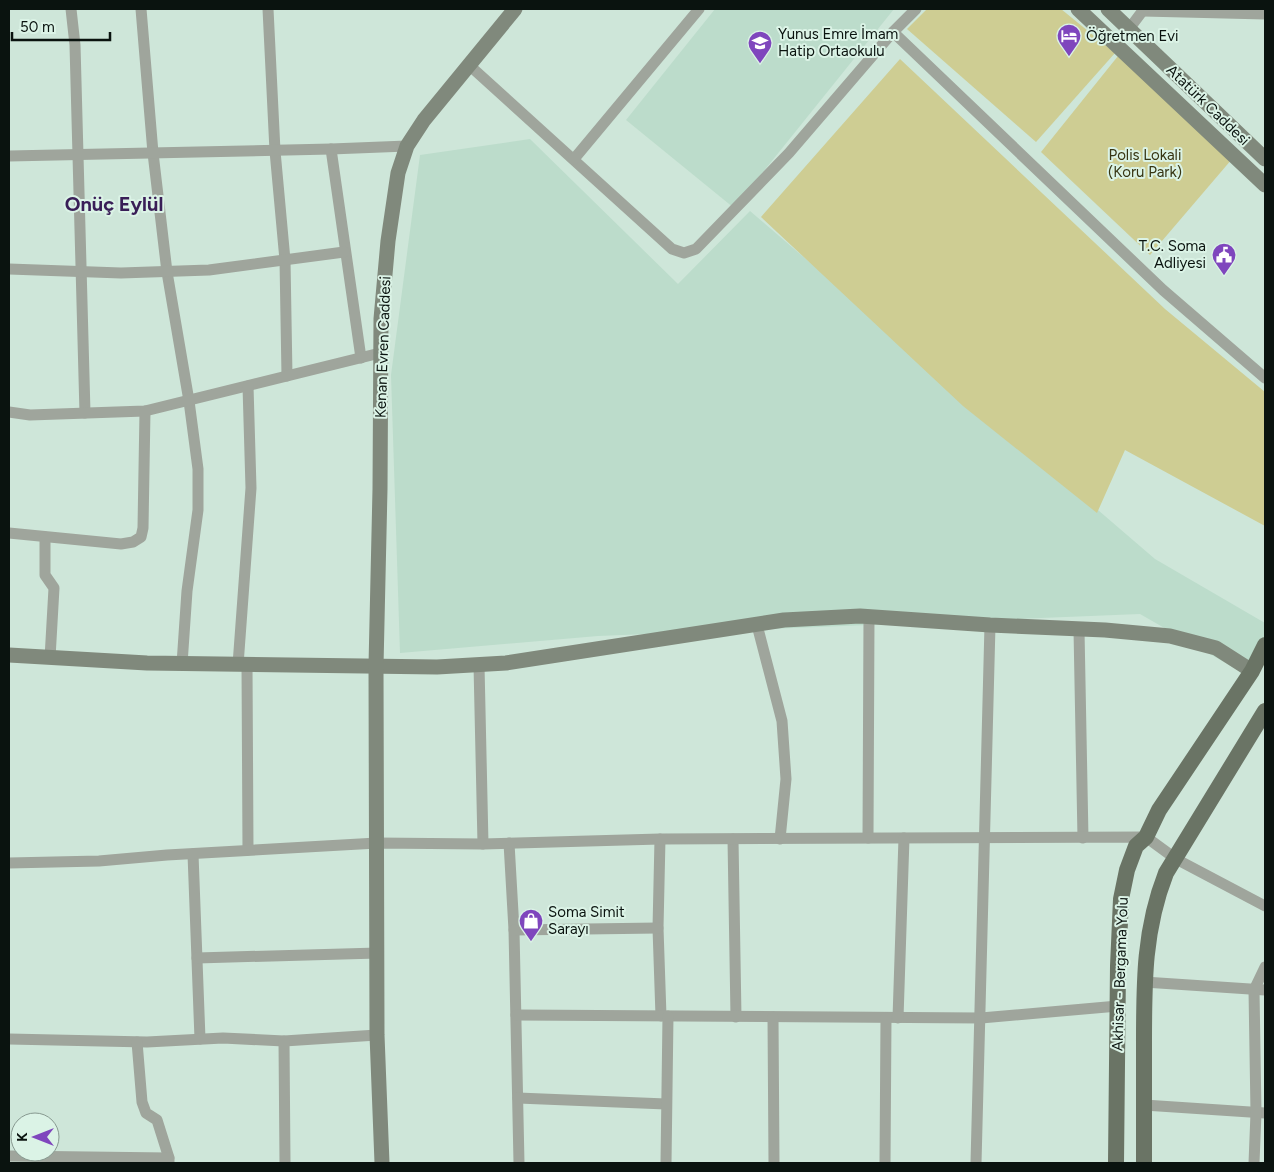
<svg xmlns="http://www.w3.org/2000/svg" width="1274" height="1172" font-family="Figtree,sans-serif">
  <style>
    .built { fill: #bcdccb }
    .green { fill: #cecd93 }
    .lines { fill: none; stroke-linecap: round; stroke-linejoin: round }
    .street { stroke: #9fa59c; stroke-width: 11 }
    .secondary { stroke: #80897c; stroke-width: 15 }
    .primary { stroke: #6a7465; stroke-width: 16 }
    .labels { text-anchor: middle; stroke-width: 4; stroke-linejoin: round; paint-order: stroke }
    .poi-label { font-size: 15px; fill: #0a130f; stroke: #dbf3e6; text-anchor: start }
    .street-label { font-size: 15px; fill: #0a130f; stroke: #dbf3e6 }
    .park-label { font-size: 15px; fill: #373513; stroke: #dbf3e6 }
    .district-label { font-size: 20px; font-weight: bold; fill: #391e57; stroke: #dbf3e6 }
  </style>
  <rect width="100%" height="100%" fill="#cee6d9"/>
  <g class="built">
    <polygon points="715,9 894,9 734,208 626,120"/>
    <polygon points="530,139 678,284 750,211 1155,559 1265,623 1265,648 1250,677 1140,614 598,636 400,653 391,375 420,155"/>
  </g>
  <g class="green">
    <polygon points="927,9 1061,9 1115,53 1036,142 907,29"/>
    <polygon points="1118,56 1232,159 1150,255 1041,152"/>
    <polygon points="900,59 1165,309 1265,392 1265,526 1125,450 1097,513 963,406 761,217"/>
  </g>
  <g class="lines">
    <g class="street">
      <polyline points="71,9 75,45 85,413"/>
      <polyline points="141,9 153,153 167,272 189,401 198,469 198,510 187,591 182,664"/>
      <polyline points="268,9 275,151 285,260 287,376"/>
      <polyline points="1143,11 1265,14"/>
      <polyline points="1129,29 1144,9"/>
      <polyline points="893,32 1163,290 1265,378"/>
      <polyline points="469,65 672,249 684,253 696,249 789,153 893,32 916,9"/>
      <polyline points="331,149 361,358"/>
      <polyline points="9,156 331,149 407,146"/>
      <polyline points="574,159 699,9"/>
      <polyline points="9,269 121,273 209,270 344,252"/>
      <polyline points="9,412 30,415 145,411 380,353"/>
      <polyline points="9,533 121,544 133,542 141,537 143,528 145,411"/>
      <polyline points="45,537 45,575 54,588 50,658"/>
      <polyline points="757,625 782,721 786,779 780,839"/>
      <polyline points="1079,630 1083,838"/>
      <polyline points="238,665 251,488 248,386"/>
      <polyline points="247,665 248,850"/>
      <polyline points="479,665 483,844"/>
      <polyline points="868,838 869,617"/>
      <polyline points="660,839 658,928 661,1016"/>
      <polyline points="733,839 736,1017"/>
      <polyline points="509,843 514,930 519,1163"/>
      <polyline points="193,854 200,1039"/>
      <polyline points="9,863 99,861 167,855 377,843 483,844 660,839 1146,837 1176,859 1265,906"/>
      <polyline points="514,930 658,928"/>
      <polyline points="197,958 378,953"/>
      <polyline points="1144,982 1265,990"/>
      <polyline points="516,1015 981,1018 1118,1006"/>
      <polyline points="773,1017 774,1163"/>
      <polyline points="898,1018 904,838"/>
      <polyline points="9,1039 147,1042 223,1038 284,1041 377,1035"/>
      <polyline points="284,1041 285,1163"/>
      <polyline points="137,1042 142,1102 146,1113 157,1120 169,1158"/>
      <polyline points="518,1098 666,1104"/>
      <polyline points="1144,1105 1265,1113"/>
      <polyline points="9,1156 169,1158 169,1163"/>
      <polyline points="666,1163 668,1016"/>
      <polyline points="885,1163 886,1018"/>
      <polyline points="976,1163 990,625"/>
      <polyline points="1254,1163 1256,1113 1254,990 1265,967"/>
    </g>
    <g class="secondary">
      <polyline points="1078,9 1265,185"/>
      <polyline points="1108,9 1265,159"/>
      <polyline points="9,655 147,663 437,667 506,663 784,620 860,616 990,625 1105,630 1170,636 1216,648 1252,671"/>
      <polyline points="382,1163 377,1035 376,666 380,489 381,319 388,241 398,173 407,146 424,120 515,9"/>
    </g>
    <g class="primary">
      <polyline points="1116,1163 1118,966 1121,899 1127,870 1136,846 1146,837 1159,810 1252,671 1265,645"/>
      <path d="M 1144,1163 C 1144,1123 1144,1082 1144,1041 C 1144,981 1144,929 1166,873 L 1265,711"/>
    </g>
  </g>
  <defs>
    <symbol id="hotel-pin" viewBox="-11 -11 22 30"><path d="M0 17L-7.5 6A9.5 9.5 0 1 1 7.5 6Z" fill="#7f46bd" stroke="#dbf3e6"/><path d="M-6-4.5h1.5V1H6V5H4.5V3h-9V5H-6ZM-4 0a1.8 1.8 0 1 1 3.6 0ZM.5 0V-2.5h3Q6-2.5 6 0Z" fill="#fff"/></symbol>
    <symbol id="school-pin" viewBox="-11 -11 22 30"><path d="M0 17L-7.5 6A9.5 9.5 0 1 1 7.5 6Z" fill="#7f46bd" stroke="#dbf3e6"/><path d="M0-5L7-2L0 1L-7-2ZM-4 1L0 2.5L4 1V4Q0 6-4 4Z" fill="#fff"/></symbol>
    <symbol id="civic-pin" viewBox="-11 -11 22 30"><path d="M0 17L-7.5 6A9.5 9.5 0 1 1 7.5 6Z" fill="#7f46bd" stroke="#dbf3e6"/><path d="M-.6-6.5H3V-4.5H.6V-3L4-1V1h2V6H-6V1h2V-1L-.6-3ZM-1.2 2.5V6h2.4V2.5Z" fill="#fff"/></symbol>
    <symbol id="shop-pin" viewBox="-11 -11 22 30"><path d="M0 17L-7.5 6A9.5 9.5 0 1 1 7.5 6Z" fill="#7f46bd" stroke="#dbf3e6"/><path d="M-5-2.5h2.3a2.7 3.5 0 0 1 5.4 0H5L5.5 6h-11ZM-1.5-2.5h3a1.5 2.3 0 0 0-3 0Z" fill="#fff"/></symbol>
  </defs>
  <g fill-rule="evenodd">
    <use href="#hotel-pin" x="1055" y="22" width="28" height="38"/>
    <use href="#school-pin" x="746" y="29" width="28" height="38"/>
    <use href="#civic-pin" x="1210" y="241" width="28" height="38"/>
    <use href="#shop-pin" x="517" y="907" width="28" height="38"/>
  </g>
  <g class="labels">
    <g class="poi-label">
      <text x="778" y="39">Yunus Emre İmam<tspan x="778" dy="17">Hatip Ortaokulu</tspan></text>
      <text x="1086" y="41">Öğretmen Evi</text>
      <text x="1206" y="251" text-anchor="end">T.C. Soma<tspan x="1206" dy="17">Adliyesi</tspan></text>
      <text x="548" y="917">Soma Simit<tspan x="548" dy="17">Sarayı</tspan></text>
    </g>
    <g class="street-label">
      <text transform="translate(1208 105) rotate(44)" y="5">Atatürk Caddesi</text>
      <text transform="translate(383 347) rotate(-88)" y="5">Kenan Evren Caddesi</text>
      <text transform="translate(1120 974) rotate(-88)" y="5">Akhisar - Bergama Yolu</text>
    </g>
    <g class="park-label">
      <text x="1145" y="160">Polis Lokali<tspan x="1145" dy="17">(Koru Park)</tspan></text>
    </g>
    <g class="district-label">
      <text x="114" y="211">Onüç Eylül</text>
    </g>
  </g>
  <rect width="1274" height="1172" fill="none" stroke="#0a130f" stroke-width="20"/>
  <g transform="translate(35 1137) rotate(270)"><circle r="24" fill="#dbf3e6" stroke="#879990"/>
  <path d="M0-4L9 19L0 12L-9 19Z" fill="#7f46bd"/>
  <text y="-8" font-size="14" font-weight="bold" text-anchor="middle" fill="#0a130f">K</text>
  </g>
  <path d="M12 32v8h98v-8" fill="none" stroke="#0a130f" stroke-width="2.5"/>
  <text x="20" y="32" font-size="15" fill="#0a130f" stroke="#dbf3e6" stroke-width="4" paint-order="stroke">50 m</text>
</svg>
